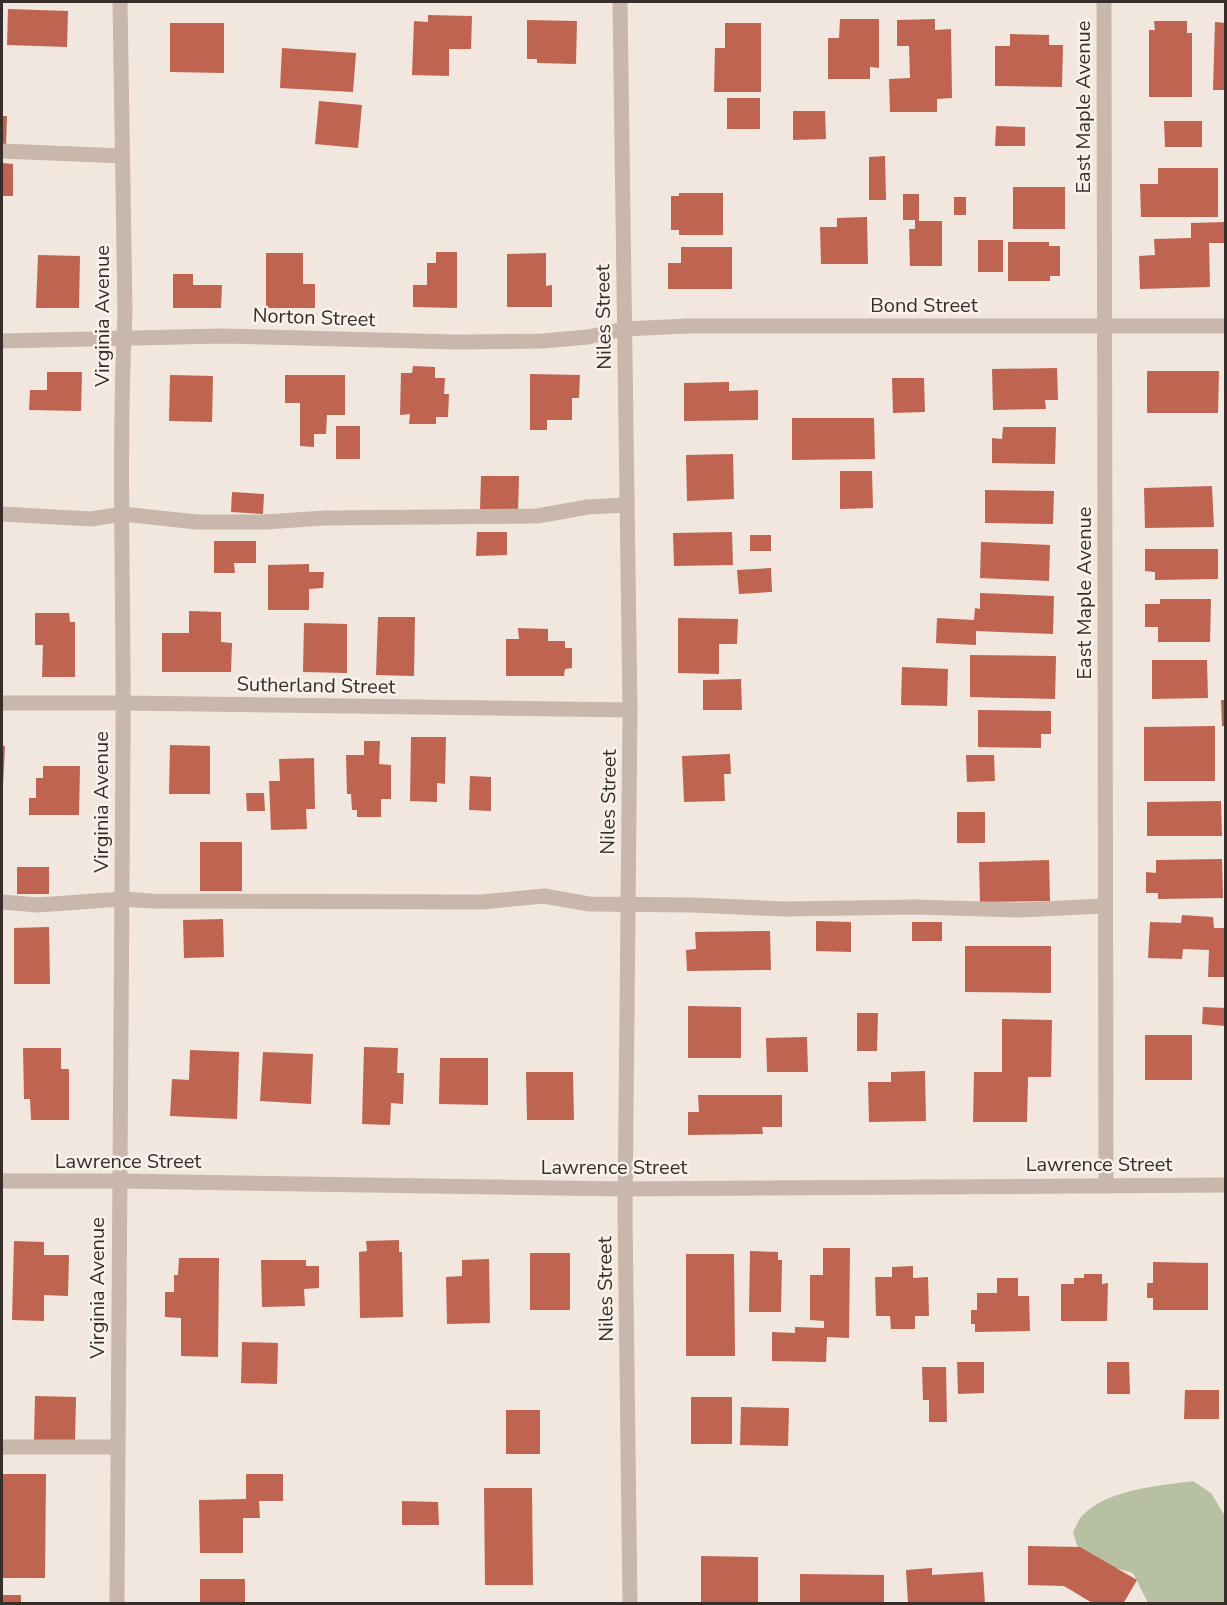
<svg xmlns="http://www.w3.org/2000/svg" width="1227" height="1605" font-family="'Nunito Sans',sans-serif">
  <style>
    .green { fill: #b7c0a0 }
    .building { fill: #be6451 }
    .lines { fill: none; stroke-linecap: round; stroke-linejoin: round }
    .service { stroke: #c9b7ac; stroke-width: 15 }
    .minor { stroke: #c9b7ac; stroke-width: 15 }
    .labels { text-anchor: middle; stroke-width: 5; stroke-linejoin: round; paint-order: stroke }
    .street-label { font-size: 20px; fill: #372d2a; stroke: #f9f2eb }
  </style>
  <rect width="100%" height="100%" fill="#f1e7df"/>
  <path class="green" d="M 1193,1481 L 1211,1493 L 1225,1516 L 1225,1603 L 1148,1603 L 1133,1573 L 1081,1558 L 1073,1532 C 1076,1527 1078,1520 1082,1516 C 1107,1489 1158,1486 1193,1481 Z"/>
  <g class="building">
    <polygon points="8,9 68,11 67,47 7,45"/>
    <polygon points="428,15 472,16 471,49 449,49 449,76 412,75 414,21 428,22"/>
    <polygon points="840,19 879,19 879,68 870,67 870,79 828,79 828,38 839,38"/>
    <polygon points="935,19 935,30 951,29 952,98 937,99 937,112 890,112 889,79 910,78 909,46 897,46 897,20"/>
    <polygon points="527,20 577,21 576,64 537,63 537,59 527,59"/>
    <polygon points="1154,21 1187,21 1187,33 1192,33 1192,97 1149,97 1149,30 1155,30"/>
    <polygon points="1215,22 1226,23 1226,90 1213,90"/>
    <polygon points="170,23 224,23 224,73 170,72"/>
    <polygon points="725,23 761,23 761,92 714,92 715,48 725,48"/>
    <polygon points="1010,34 1049,35 1049,45 1063,45 1062,87 995,86 995,46 1010,46"/>
    <polygon points="282,48 356,53 353,92 280,88"/>
    <rect x="727" y="98" width="33" height="31"/>
    <polygon points="319,101 362,105 358,148 315,144"/>
    <polygon points="793,111 825,111 826,139 793,140"/>
    <polygon points="2,116 7,116 6,147 2,147"/>
    <polygon points="1164,121 1202,121 1202,147 1165,147"/>
    <polygon points="996,126 1025,127 1025,146 995,146"/>
    <polygon points="885,156 886,200 869,200 869,157"/>
    <polygon points="2,163 13,164 13,196 2,196"/>
    <polygon points="1158,168 1218,168 1218,217 1141,217 1140,184 1158,184"/>
    <rect x="1013" y="187" width="52" height="42"/>
    <polygon points="679,193 723,193 723,235 679,235 679,230 671,230 671,196 679,196"/>
    <polygon points="903,194 919,194 919,221 942,221 942,266 910,266 909,229 915,229 915,220 903,220"/>
    <rect x="954" y="197" width="12" height="18"/>
    <polygon points="867,217 868,264 821,264 820,227 837,227 837,218"/>
    <polygon points="1226,222 1226,243 1209,243 1210,287 1140,289 1139,256 1155,255 1154,239 1191,238 1191,223"/>
    <rect x="978" y="240" width="25" height="32"/>
    <polygon points="1008,242 1049,242 1049,246 1060,246 1060,276 1050,276 1050,281 1008,281"/>
    <polygon points="681,247 732,247 732,289 668,289 668,263 681,263"/>
    <polygon points="436,252 457,252 457,308 413,307 413,285 427,285 427,263 436,263"/>
    <polygon points="266,253 303,253 303,284 315,284 315,308 266,308"/>
    <polygon points="546,253 546,286 552,285 552,307 507,307 507,254"/>
    <polygon points="38,255 80,256 79,308 36,308"/>
    <polygon points="173,274 193,274 193,285 222,285 221,308 173,308"/>
    <polygon points="413,366 435,367 435,378 445,378 444,394 449,394 448,417 436,417 436,424 409,424 410,414 400,415 401,373 412,373"/>
    <polygon points="1057,368 1058,400 1045,400 1046,409 993,410 992,369"/>
    <polygon points="1147,371 1219,371 1218,413 1147,413"/>
    <polygon points="47,372 82,372 81,411 29,410 30,390 47,390"/>
    <polygon points="530,374 580,375 579,398 572,398 572,420 547,420 547,430 530,430"/>
    <polygon points="170,375 213,376 212,422 169,421"/>
    <polygon points="285,375 345,375 345,415 327,415 326,434 314,434 314,447 300,446 300,403 285,403"/>
    <polygon points="892,378 924,378 925,412 893,413"/>
    <polygon points="729,382 729,391 758,390 758,420 684,421 684,383"/>
    <polygon points="792,418 874,418 875,459 792,460"/>
    <rect x="336" y="426" width="24" height="33"/>
    <polygon points="1003,427 1056,427 1055,464 992,463 992,438 1002,439"/>
    <polygon points="733,454 734,499 687,501 686,455"/>
    <polygon points="840,471 872,471 873,508 840,509"/>
    <polygon points="481,476 519,476 518,512 480,511"/>
    <polygon points="1212,486 1214,527 1145,528 1144,488"/>
    <polygon points="985,490 1054,491 1053,524 985,523"/>
    <polygon points="232,492 264,494 263,514 231,512"/>
    <polygon points="477,532 507,532 507,555 476,556"/>
    <polygon points="732,532 733,565 674,566 673,533"/>
    <rect x="750" y="535" width="21" height="16"/>
    <polygon points="214,541 256,541 256,563 234,563 235,573 214,573"/>
    <polygon points="981,542 1050,545 1049,581 980,578"/>
    <polygon points="1145,549 1218,549 1218,579 1155,580 1155,572 1145,571"/>
    <polygon points="309,564 309,572 324,572 323,588 309,589 309,610 268,610 268,565"/>
    <polygon points="771,568 772,592 739,594 737,570"/>
    <polygon points="980,593 1054,596 1053,634 976,631 976,645 936,643 937,618 974,620 975,608 980,609"/>
    <polygon points="1160,599 1211,599 1210,642 1158,642 1158,627 1145,627 1145,604 1160,604"/>
    <polygon points="189,611 221,612 221,642 232,643 231,672 162,672 162,633 189,633"/>
    <polygon points="35,613 69,613 70,622 75,622 75,677 42,677 43,645 35,645"/>
    <polygon points="378,617 415,617 414,676 376,675"/>
    <polygon points="678,618 738,619 737,644 719,644 719,674 678,673"/>
    <polygon points="304,623 347,624 347,673 303,672"/>
    <polygon points="518,628 548,629 548,641 565,641 565,648 572,648 572,668 565,669 564,676 506,676 506,639 519,639"/>
    <polygon points="970,655 1056,656 1055,699 970,697"/>
    <polygon points="1152,660 1207,660 1208,698 1152,699"/>
    <polygon points="902,667 948,669 947,706 901,705"/>
    <polygon points="741,679 742,710 703,710 703,680"/>
    <polygon points="1221,700 1226,700 1226,726 1222,726"/>
    <polygon points="978,710 1051,711 1051,734 1041,734 1041,748 978,747"/>
    <polygon points="1215,726 1215,781 1144,781 1144,727"/>
    <polygon points="411,737 446,737 445,784 437,783 437,802 410,801"/>
    <polygon points="364,741 380,741 379,764 391,765 391,799 381,799 381,817 357,817 357,810 352,810 351,794 347,794 346,755 364,755"/>
    <polygon points="170,745 210,746 210,794 169,794"/>
    <polygon points="2,746 5,746 3,786 2,785"/>
    <polygon points="730,754 731,774 724,774 725,801 684,802 682,756"/>
    <polygon points="966,755 994,755 995,781 967,782"/>
    <polygon points="314,758 315,809 306,809 307,829 271,830 269,781 280,781 279,759"/>
    <polygon points="43,766 80,766 79,815 29,815 29,798 36,798 36,778 43,778"/>
    <polygon points="470,776 491,777 491,811 469,810"/>
    <polygon points="246,793 264,793 265,811 247,811"/>
    <polygon points="1221,801 1222,836 1147,836 1147,802"/>
    <rect x="957" y="812" width="28" height="31"/>
    <rect x="200" y="842" width="42" height="49"/>
    <polygon points="1222,859 1223,898 1158,899 1158,893 1146,893 1146,872 1156,873 1156,860"/>
    <polygon points="1049,860 1050,901 980,902 979,862"/>
    <rect x="17" y="867" width="32" height="27"/>
    <polygon points="1182,915 1213,917 1214,928 1226,928 1226,977 1208,977 1209,950 1183,949 1182,959 1148,958 1150,922 1181,923"/>
    <polygon points="223,919 224,957 184,958 183,920"/>
    <polygon points="816,921 851,922 851,952 816,951"/>
    <rect x="912" y="922" width="30" height="19"/>
    <polygon points="49,927 50,984 14,984 14,928"/>
    <polygon points="770,931 771,970 687,971 686,950 696,949 695,932"/>
    <polygon points="965,946 1051,946 1051,993 965,992"/>
    <polygon points="688,1006 741,1007 741,1058 688,1058"/>
    <polygon points="1203,1007 1226,1008 1226,1026 1202,1024"/>
    <polygon points="857,1013 878,1013 877,1051 857,1051"/>
    <polygon points="1002,1019 1052,1020 1051,1077 1028,1077 1027,1122 973,1122 974,1072 1002,1072"/>
    <rect x="1145" y="1035" width="47" height="45"/>
    <polygon points="807,1037 808,1072 767,1072 766,1038"/>
    <polygon points="364,1047 398,1048 397,1073 404,1073 403,1104 391,1103 390,1125 362,1124"/>
    <polygon points="23,1048 61,1048 61,1069 69,1069 69,1120 31,1120 30,1099 24,1099"/>
    <polygon points="190,1050 239,1052 237,1119 170,1116 172,1079 189,1080"/>
    <polygon points="263,1052 313,1054 311,1104 260,1101"/>
    <polygon points="440,1058 488,1058 488,1105 439,1104"/>
    <polygon points="925,1071 926,1121 869,1122 868,1082 891,1082 891,1072"/>
    <polygon points="526,1072 573,1072 574,1120 527,1120"/>
    <polygon points="698,1095 782,1095 782,1127 762,1127 763,1134 688,1135 688,1112 699,1112"/>
    <polygon points="399,1240 399,1252 402,1252 403,1317 360,1318 359,1252 367,1251 366,1241"/>
    <polygon points="14,1241 44,1242 44,1255 69,1255 68,1296 44,1295 44,1321 12,1320"/>
    <polygon points="823,1248 850,1248 849,1338 827,1337 826,1362 772,1361 772,1332 795,1333 795,1327 824,1328 824,1321 810,1320 810,1275 823,1275"/>
    <polygon points="750,1251 778,1252 778,1260 782,1260 781,1312 749,1312"/>
    <rect x="530" y="1253" width="40" height="57"/>
    <polygon points="686,1254 734,1254 735,1356 686,1356"/>
    <polygon points="179,1258 219,1258 218,1357 181,1356 181,1318 165,1317 165,1292 174,1292 174,1275 178,1275"/>
    <polygon points="489,1259 490,1323 447,1324 446,1277 462,1276 462,1260"/>
    <polygon points="261,1260 306,1260 306,1266 319,1266 319,1288 304,1289 305,1306 262,1307"/>
    <polygon points="1153,1262 1208,1263 1208,1310 1153,1310 1153,1298 1147,1298 1147,1283 1153,1283"/>
    <polygon points="913,1266 913,1278 928,1277 929,1316 915,1316 915,1329 891,1329 890,1316 876,1316 875,1277 892,1277 892,1267"/>
    <polygon points="1084,1274 1102,1274 1102,1284 1108,1283 1107,1321 1061,1321 1061,1284 1074,1284 1074,1278 1084,1278"/>
    <polygon points="997,1278 1018,1278 1018,1296 1029,1296 1030,1331 975,1332 975,1324 971,1324 971,1310 977,1310 977,1293 997,1293"/>
    <polygon points="242,1342 278,1343 277,1384 241,1383"/>
    <polygon points="957,1362 984,1362 984,1393 958,1394"/>
    <polygon points="1107,1362 1129,1362 1130,1394 1107,1394"/>
    <polygon points="922,1367 946,1367 947,1422 929,1422 929,1400 923,1400"/>
    <polygon points="1185,1390 1219,1390 1219,1419 1184,1419"/>
    <polygon points="35,1396 76,1397 75,1442 34,1441"/>
    <rect x="691" y="1397" width="41" height="47"/>
    <polygon points="741,1407 789,1408 788,1446 740,1445"/>
    <rect x="506" y="1410" width="34" height="44"/>
    <polygon points="2,1474 46,1474 45,1578 3,1578"/>
    <polygon points="246,1474 283,1474 283,1501 259,1501 260,1518 243,1518 243,1553 200,1553 199,1500 246,1499"/>
    <polygon points="484,1488 532,1488 533,1585 485,1585"/>
    <polygon points="402,1501 438,1502 439,1525 402,1525"/>
    <polygon points="1028,1546 1080,1547 1137,1580 1123,1604 1094,1604 1064,1586 1028,1585"/>
    <polygon points="701,1556 758,1557 758,1604 701,1604"/>
    <polygon points="932,1568 932,1575 983,1572 985,1604 908,1604 906,1570"/>
    <polygon points="800,1574 884,1575 884,1604 800,1604"/>
    <rect x="200" y="1579" width="45" height="25"/>
    <rect x="2" y="1595" width="19" height="9"/>
  </g>
  <g class="lines">
    <g class="service">
      <polyline points="2,151 122,156"/>
      <polyline points="2,514 91,519 122,514 197,522 265,522 325,518 537,516 588,507 627,505"/>
      <polyline points="2,902 38,905 122,899 152,901 482,902 544,896 589,904 693,905 784,909 915,907 1020,910 1104,906"/>
      <polyline points="2,1447 117,1447"/>
    </g>
    <g class="minor">
      <polyline points="620,2 630,710 625,1214 630,1604"/>
      <path d="M 1104,2 C 1105,396 1104,790 1106,1185"/>
      <polyline points="2,341 222,336 456,342 543,341 588,337 624,329 688,326 1226,326"/>
      <polyline points="2,703 123,703 630,710"/>
      <polyline points="2,1181 119,1181 625,1189 1226,1185"/>
      <path d="M 117,1604 C 118,1316 121,1028 123,741 C 124,598 118,455 125,313 L 120,2"/>
    </g>
  </g>
  <g class="labels">
    <g class="street-label">
      <text transform="translate(1083 107) rotate(-90)" y="7">East Maple Avenue</text>
      <text x="924" y="312">Bond Street</text>
      <text transform="translate(102 316) rotate(-90)" y="7">Virginia Avenue</text>
      <text transform="translate(314 317) rotate(2)" y="7">Norton Street</text>
      <text transform="translate(603 317) rotate(-91)" y="7">Niles Street</text>
      <text transform="translate(1084 593) rotate(-90)" y="7">East Maple Avenue</text>
      <text transform="translate(316 685) rotate(1)" y="7">Sutherland Street</text>
      <text transform="translate(101 802) rotate(-90)" y="7">Virginia Avenue</text>
      <text transform="translate(608 802) rotate(-89)" y="7">Niles Street</text>
      <text x="128" y="1168">Lawrence Street</text>
      <text x="1099" y="1171">Lawrence Street</text>
      <text x="614" y="1174">Lawrence Street</text>
      <text transform="translate(97 1288) rotate(-90)" y="7">Virginia Avenue</text>
      <text transform="translate(605 1289) rotate(-91)" y="7">Niles Street</text>
    </g>
  </g>
  <rect width="1227" height="1605" fill="none" stroke="#372d2a" stroke-width="6"/>
</svg>
